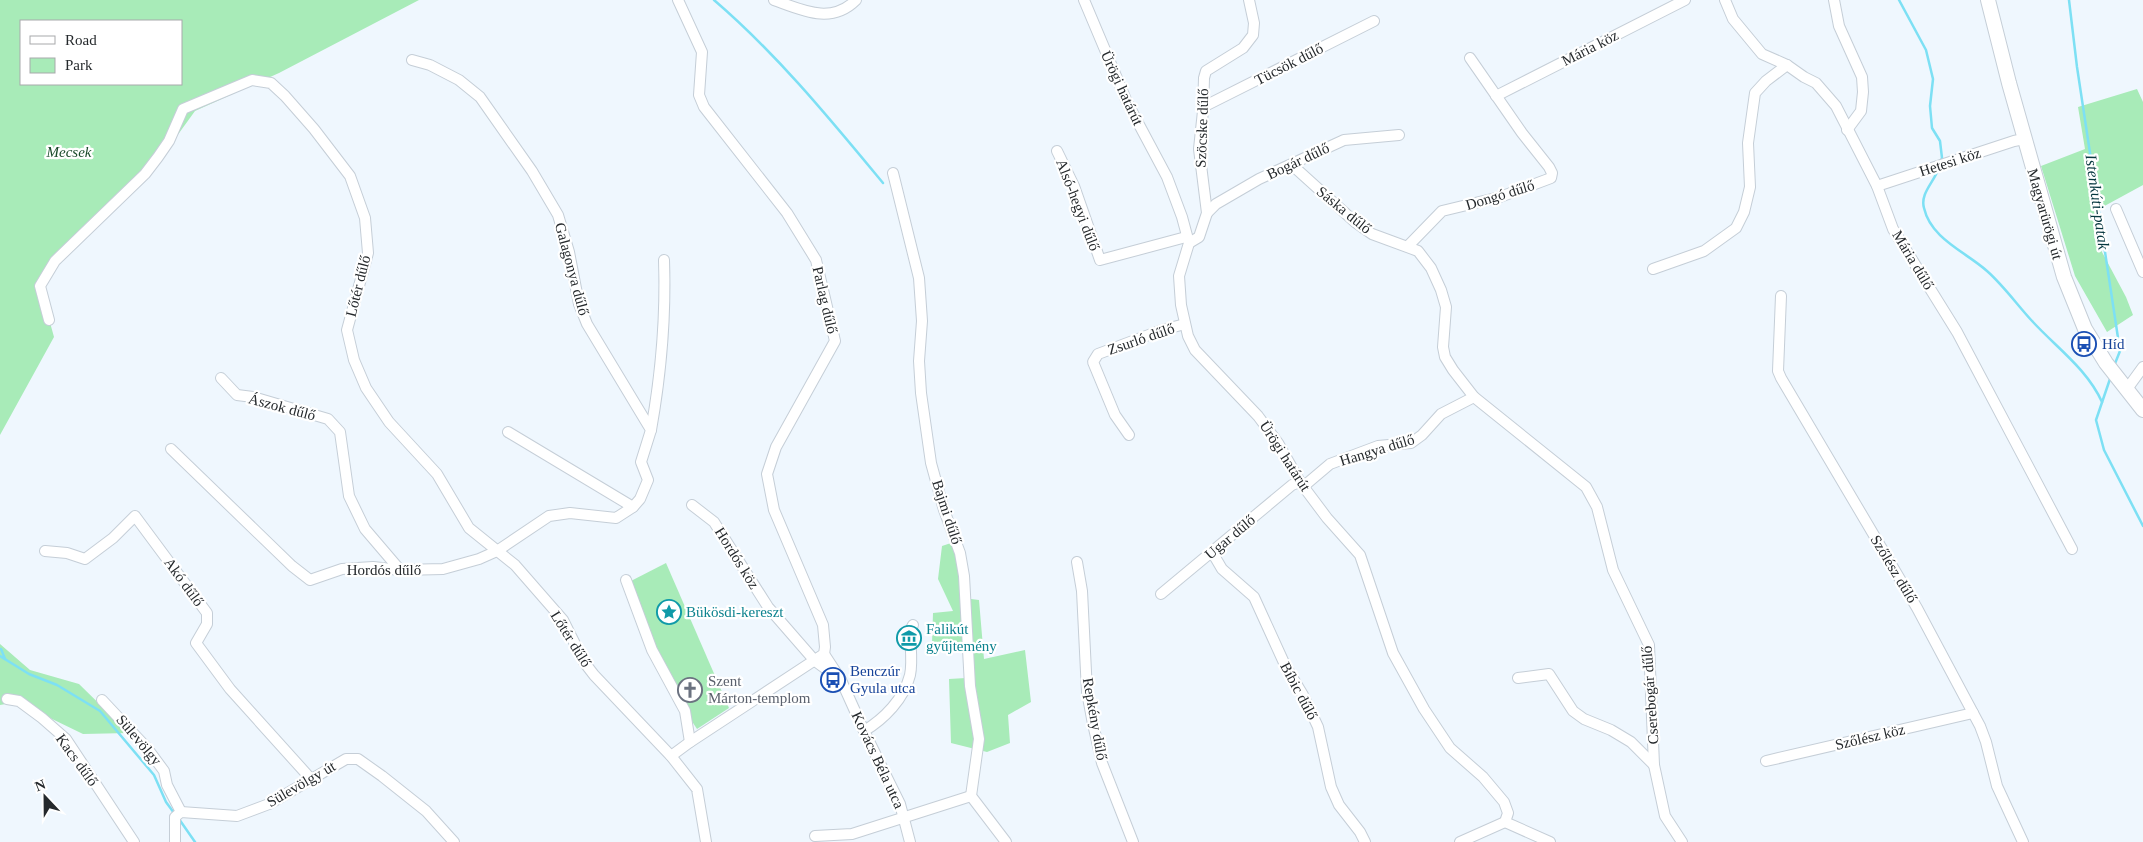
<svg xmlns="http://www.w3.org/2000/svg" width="2143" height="842" font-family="'Times New Roman',serif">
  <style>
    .green { fill: #a8ebb8; fill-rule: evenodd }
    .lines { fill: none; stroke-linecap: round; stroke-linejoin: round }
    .stream { stroke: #7de0f4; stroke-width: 2.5 }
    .minor-casing { stroke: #c5ced7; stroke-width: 12 }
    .secondary-casing { stroke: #c5ced7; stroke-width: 16 }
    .minor { stroke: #fff; stroke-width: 10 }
    .secondary { stroke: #fff; stroke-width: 14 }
    .labels { text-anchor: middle; stroke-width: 4.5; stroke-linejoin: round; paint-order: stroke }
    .street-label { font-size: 15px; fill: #25292c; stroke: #fff }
    .park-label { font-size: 15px; font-style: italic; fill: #1b4b2b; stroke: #fff }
    .transit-label { font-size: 15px; fill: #164399; stroke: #fff; text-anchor: start }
    .culture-label { font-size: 15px; fill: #0d838f; stroke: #fff; text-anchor: start }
    .worship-label { font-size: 15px; fill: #5b616d; stroke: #fff; text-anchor: start }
    .water-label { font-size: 16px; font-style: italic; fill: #073840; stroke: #fff }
  </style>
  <rect width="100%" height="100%" fill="#eff7fe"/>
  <g class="green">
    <path d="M 0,0 L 419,0 L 279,73 L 195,111 L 148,176 L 55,261 L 38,279 L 54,337 L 0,435 ZM 21,21 L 181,21 L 181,84 L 21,84 Z"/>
    <polygon points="2137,89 2143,102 2143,185 2099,209 2094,237 2126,297 2133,315 2107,332 2075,276 2041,166 2085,149 2078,107"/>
    <polygon points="951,543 971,599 979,600 984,659 1025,650 1031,702 1008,715 1010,743 987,752 951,743 949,679 966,678 965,648 932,644 933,613 953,611 938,579 942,546"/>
    <polygon points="666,563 729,708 697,729 669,686 627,583"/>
    <polygon points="0,644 30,670 79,684 129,733 83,734 17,702 0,705"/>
  </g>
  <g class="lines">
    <g class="stream">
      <path d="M 714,0 C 777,54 830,119 883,183"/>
      <polyline points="1899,0 1926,50 1933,79 1930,106 1932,128 1940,141 1942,158 1940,163"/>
      <polyline points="2069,0 2077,67 2120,351 2114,366"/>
      <path d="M 1938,170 C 1933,183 1920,194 1924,208 C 1931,239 1966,252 1987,271 C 2004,286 2018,306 2033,322 C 2057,348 2087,369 2102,402"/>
      <polyline points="2111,376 2096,420 2104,450 2143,526"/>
      <polyline points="1,649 5,659"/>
      <polyline points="0,656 29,674 57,685 100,711 154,775 166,802 174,813"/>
      <polyline points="179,819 195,842"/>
    </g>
    <defs>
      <g id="minor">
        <path d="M 774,0 C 802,10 831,25 856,0"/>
        <polyline points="1084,0 1127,102 1167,177 1182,217 1189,243 1179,276 1181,305 1188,336 1195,350 1258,416 1278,443 1300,482 1327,518 1360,555 1393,653 1424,709 1450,748 1483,777 1504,802 1508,813 1505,822 1550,842"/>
        <polyline points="1725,0 1733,19 1762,54 1787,65 1804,77 1816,83 1836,106 1877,186 1893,229 1957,332 2072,549"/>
        <polyline points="1834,0 1839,26 1862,77 1863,92 1861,111 1847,130"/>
        <polyline points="1496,96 1685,0"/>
        <polyline points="1203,107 1374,21"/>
        <polyline points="1057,151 1074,186 1100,260 1186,237"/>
        <polyline points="1292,165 1355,222 1372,234 1418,251 1431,268 1441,290 1446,307 1443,347 1445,357 1453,370 1474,397 1586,487 1597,507 1613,570 1649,645 1654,765 1665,816 1682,842"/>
        <polyline points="893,173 919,278 922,321 919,361 921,393 931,463 944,510 960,553 964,576 970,686 979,739 971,796 1006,842"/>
        <polyline points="1877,186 2014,141 2024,139"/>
        <polyline points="2116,209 2143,272"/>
        <polyline points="1207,213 1216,204 1259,179 1344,140 1399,135"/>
        <polyline points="1189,243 1199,237 1207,213 1199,149 1203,111 1204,78 1206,71 1243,48 1253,35 1254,23 1249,0"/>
        <polyline points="1408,246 1442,211 1500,197 1551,178 1552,173 1549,167 1522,133 1470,58"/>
        <polyline points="1653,269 1704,251 1736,228 1744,212 1750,187 1748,143 1755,93 1766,81 1787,65"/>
        <polyline points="1781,296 1778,371 1781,378 1917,608 1980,726 1986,742 1997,786 2023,842"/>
        <polyline points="49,320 40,286 55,261 145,174 158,157 169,141 183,109 252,80 271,83 285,96 314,129 350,176 365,218 368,253 347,330 354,360 366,388 389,422 437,474 469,528 515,565 563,620 584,662 594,675 671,756 697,789 706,842"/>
        <polyline points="221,378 237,395 253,397 328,419 340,432 349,496 365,529 400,570"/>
        <polyline points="2127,389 2143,367"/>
        <path d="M 651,430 C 661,374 666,317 664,260"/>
        <polyline points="508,432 633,507"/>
        <polyline points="1129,435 1115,415 1093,362 1098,354 1162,330 1185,324"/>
        <polyline points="171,449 292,566 310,580 342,569 373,567 400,570 443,569 479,559 497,551 549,516 570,513 616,518 633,507 640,499 648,480 641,462 651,430 587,324 579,304 569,252 558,215 532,171 480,97 459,80 430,65 412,60"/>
        <polyline points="1304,486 1330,464 1378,446 1411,443 1422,435 1441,414 1474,397"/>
        <polyline points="692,505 714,522 768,607 815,661 841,680"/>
        <polyline points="45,551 67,553 85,559 113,538 135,516 207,613 207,624 196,643 230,689 311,779"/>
        <polyline points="1212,552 1222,569 1254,597 1285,665 1303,695 1318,727 1331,787 1339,805 1360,832 1365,842"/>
        <polyline points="1077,562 1082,591 1087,692 1093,724 1102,763 1133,842"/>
        <polyline points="626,580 652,650 685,711 690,742"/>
        <polyline points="1161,594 1292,485 1300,482"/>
        <polyline points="824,654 841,680 864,731 900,804 910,842"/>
        <polyline points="1518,678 1549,674 1573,711 1584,719 1611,730 1631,742 1654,765"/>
        <polyline points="7,699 19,701 42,718 66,739 134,842"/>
        <polyline points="102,700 147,748 164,771 167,785 181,812"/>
        <path d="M 864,731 C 884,719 904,699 910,675 C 913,662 910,644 910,631 L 913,625"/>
        <polyline points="671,756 690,742 824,654 825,647 823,625 774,510 767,474 776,447 835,341 816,260 787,213 704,107 699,95 702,52 678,0"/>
        <polyline points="1766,761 1973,713"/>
        <polyline points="815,836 852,834 971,796"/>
        <polyline points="175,842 175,817 181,812 237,816 269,804 346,759 358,759 382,776 426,811 454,842"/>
        <polyline points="1460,842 1505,822"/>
      </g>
      <polyline id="secondary" points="1988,0 2009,83 2064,277 2085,329 2106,363 2143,410"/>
    </defs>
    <use href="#minor" class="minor-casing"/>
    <use href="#secondary" class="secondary-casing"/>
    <use href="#minor" class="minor"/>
    <use href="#secondary" class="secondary"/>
  </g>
  <defs>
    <symbol id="bus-ring" viewBox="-11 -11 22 22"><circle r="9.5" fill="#fff" stroke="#1a4fb4" stroke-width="1.5"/><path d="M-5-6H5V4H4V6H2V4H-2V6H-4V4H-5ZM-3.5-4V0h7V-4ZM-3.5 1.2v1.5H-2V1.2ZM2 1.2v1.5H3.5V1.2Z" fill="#1a4fb4"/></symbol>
    <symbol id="sight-ring" viewBox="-11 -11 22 22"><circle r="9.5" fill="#fff" stroke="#0f9aa8" stroke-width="1.5"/><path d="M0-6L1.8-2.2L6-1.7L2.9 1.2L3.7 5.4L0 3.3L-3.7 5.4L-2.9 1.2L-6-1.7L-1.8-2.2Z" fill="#0f9aa8"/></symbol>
    <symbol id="museum-ring" viewBox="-11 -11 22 22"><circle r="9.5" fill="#fff" stroke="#0f9aa8" stroke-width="1.5"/><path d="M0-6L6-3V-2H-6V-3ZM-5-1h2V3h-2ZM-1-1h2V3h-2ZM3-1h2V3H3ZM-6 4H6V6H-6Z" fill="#0f9aa8"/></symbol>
    <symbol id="church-ring" viewBox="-11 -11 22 22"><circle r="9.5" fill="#fff" stroke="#6b7280" stroke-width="1.5"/><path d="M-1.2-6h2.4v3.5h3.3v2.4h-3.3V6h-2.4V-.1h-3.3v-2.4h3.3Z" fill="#6b7280"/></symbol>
  </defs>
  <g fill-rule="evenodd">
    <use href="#bus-ring" x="2070" y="330" width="28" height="28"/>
    <use href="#sight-ring" x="655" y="598" width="28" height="28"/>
    <use href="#museum-ring" x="895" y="624" width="28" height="28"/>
    <use href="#bus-ring" x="819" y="666" width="28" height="28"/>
    <use href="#church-ring" x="676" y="676" width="28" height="28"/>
  </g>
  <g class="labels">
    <g class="street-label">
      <text transform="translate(1590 48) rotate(-27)" y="5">Mária köz</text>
      <text transform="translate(1289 64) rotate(-27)" y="5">Tücsök dűlő</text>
      <text transform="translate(1122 88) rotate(65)" y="5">Ürögi határút</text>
      <text transform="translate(1202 128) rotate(-88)" y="5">Szöcske dűlő</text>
      <text transform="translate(1298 161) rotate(-25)" y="5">Bogár dűlő</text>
      <text transform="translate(1950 162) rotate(-18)" y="5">Hetesi köz</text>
      <text transform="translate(1500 195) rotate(-17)" y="5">Dongó dűlő</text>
      <text transform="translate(1078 205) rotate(69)" y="5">Alsó-hegyi dűlő</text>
      <text transform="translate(1344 210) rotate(39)" y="5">Sáska dűlő</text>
      <text transform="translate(2045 214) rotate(74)" y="5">Magyarürögi út</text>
      <text transform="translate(1913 260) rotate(59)" y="5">Mária dűlő</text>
      <text transform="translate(572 269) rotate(75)" y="5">Galagonya dűlő</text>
      <text transform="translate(358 286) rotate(-76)" y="5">Lőtér dűlő</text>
      <text transform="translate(825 300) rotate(77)" y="5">Parlag dűlő</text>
      <text transform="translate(1141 339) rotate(-19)" y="5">Zsurló dűlő</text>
      <text transform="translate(282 407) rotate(15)" y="5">Ászok dűlő</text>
      <text transform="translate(1377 450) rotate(-17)" y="5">Hangya dűlő</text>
      <text transform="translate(1285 456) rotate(57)" y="5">Ürögi határút</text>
      <text transform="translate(947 512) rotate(72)" y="5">Bajmi dűlő</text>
      <text transform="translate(1230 537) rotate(-40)" y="5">Ugar dűlő</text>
      <text transform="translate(737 558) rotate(58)" y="5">Hordós köz</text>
      <text transform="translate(1894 569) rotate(59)" y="5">Szőlész dűlő</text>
      <text x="384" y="575">Hordós dűlő</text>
      <text transform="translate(184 582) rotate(54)" y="5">Akó dűlő</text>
      <text transform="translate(571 639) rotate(58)" y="5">Lőtér dűlő</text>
      <text transform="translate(1299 691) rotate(62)" y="5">Bíbic dűlő</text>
      <text transform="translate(1650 695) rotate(-94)" y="5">Cserebogár dűlő</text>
      <text transform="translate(1095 719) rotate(80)" y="5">Repkény dűlő</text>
      <text transform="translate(1870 737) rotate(-13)" y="5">Szőlész köz</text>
      <text transform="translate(139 740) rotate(50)" y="5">Sülevölgy</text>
      <text transform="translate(77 760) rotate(54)" y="5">Kacs dűlő</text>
      <text transform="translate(878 760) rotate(65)" y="5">Kovács Béla utca</text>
      <text transform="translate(301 784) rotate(-30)" y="5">Sülevölgy út</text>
    </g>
    <g class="park-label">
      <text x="69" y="157">Mecsek</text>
    </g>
    <g class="transit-label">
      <text x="2102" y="349">Híd</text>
      <text x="850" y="676">Benczúr<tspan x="850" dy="17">Gyula utca</tspan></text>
    </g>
    <g class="culture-label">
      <text x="686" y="617">Bükösdi-kereszt</text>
      <text x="926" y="634">Falikút<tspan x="926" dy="17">gyűjtemény</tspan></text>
    </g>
    <g class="worship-label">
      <text x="708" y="686">Szent<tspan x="708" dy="17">Márton-templom</tspan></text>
    </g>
    <g class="water-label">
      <text transform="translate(2098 202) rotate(82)" y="6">Istenkúti-patak</text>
    </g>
  </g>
  <rect x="20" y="20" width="162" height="65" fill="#ffffff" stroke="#a8a9ab"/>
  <rect x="30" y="36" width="25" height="8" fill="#ffffff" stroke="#a8a9ab"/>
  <text x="65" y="45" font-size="15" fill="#25292c">Road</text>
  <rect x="30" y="58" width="25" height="15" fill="#a8ebb8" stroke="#a8a9ab"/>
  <text x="65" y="70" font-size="15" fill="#25292c">Park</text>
  <g transform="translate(45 797) rotate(338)" stroke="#ffffff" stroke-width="4" paint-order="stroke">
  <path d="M0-4L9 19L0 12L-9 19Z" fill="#25292c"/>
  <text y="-8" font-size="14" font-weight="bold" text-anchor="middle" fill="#25292c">N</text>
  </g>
</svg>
